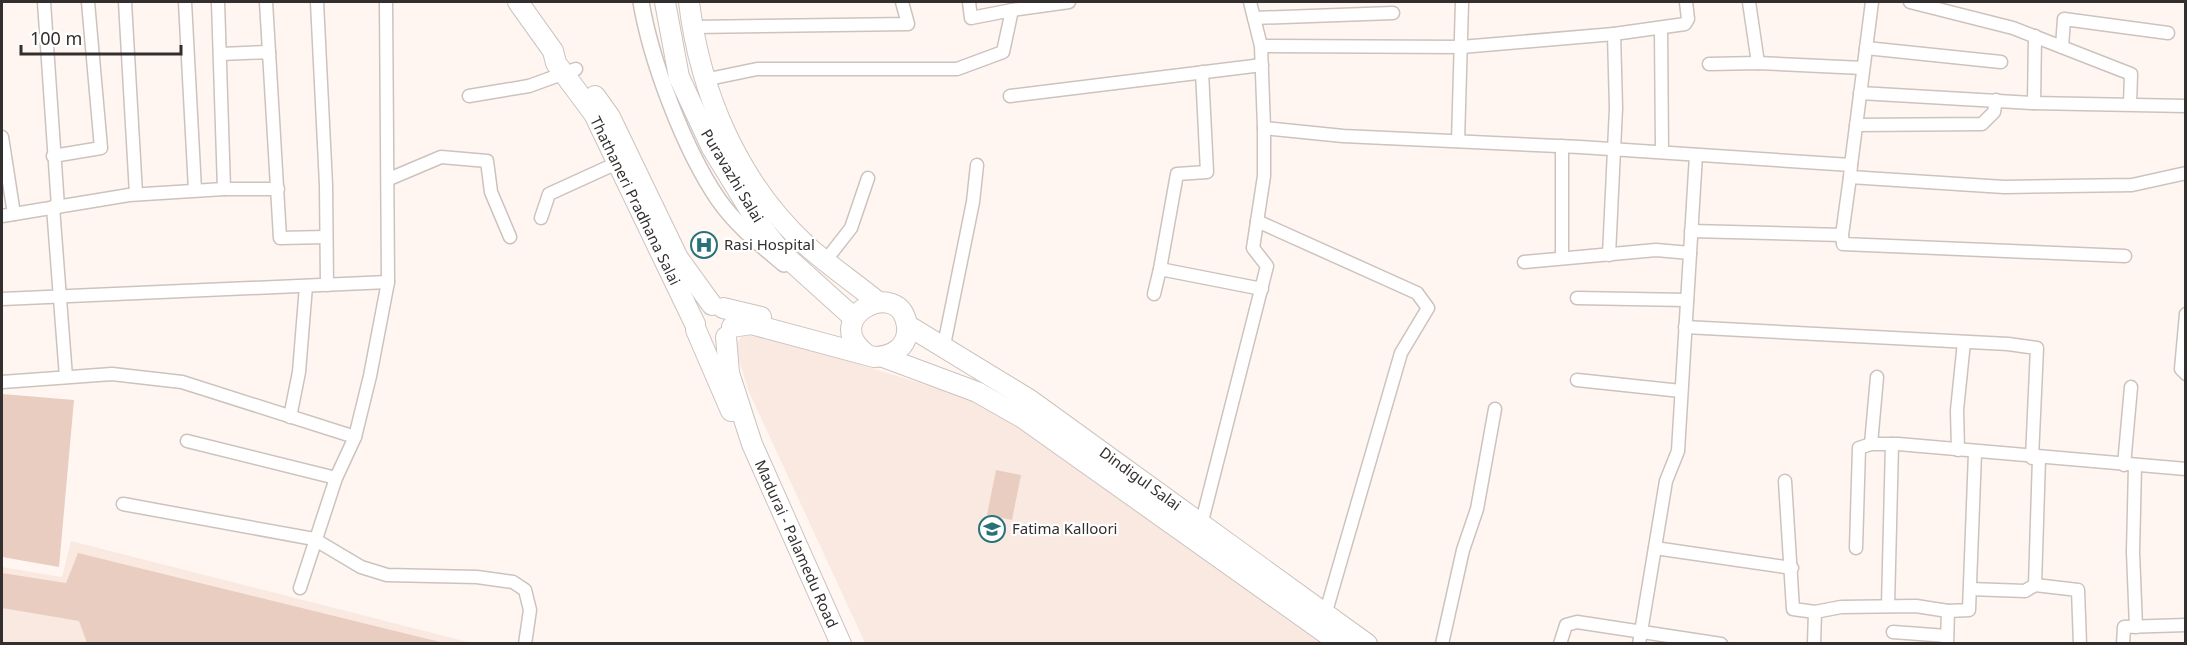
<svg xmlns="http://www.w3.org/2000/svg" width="2187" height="645" font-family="'Noto Sans',sans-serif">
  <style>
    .built { fill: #fae9e1 }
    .green { fill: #e9cdc0 }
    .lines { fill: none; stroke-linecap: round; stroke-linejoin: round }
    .minor-casing { stroke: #ccc3bf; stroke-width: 15 }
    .tertiary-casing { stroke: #ccc3bf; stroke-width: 18 }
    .primary-casing { stroke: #ccc3bf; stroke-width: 22 }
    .minor { stroke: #fff; stroke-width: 12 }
    .tertiary { stroke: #fff; stroke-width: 15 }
    .primary { stroke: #fff; stroke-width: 20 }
    .labels { text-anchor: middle; stroke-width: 4.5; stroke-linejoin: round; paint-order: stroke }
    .street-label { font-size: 15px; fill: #332f2e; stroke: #fff }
    .poi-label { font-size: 15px; fill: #332f2e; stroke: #fff; text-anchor: start }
  </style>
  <rect width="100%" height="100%" fill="#fff6f2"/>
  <g class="built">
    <polygon points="746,329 981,402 1028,430 1330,643 865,643 749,392 735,347"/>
    <polygon points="71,541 472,643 2,643 2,567 62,577"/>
  </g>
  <g class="green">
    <polygon points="2,394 74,400 59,567 2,557"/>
    <polygon points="996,470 1021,475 1012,520 987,515"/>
    <polygon points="78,553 444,643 87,643 79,621 2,608 2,573 66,583"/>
  </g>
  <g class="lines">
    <defs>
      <g id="minor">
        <polyline points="44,2 58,207"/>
        <polyline points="125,2 136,194"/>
        <polyline points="185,2 195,190"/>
        <polyline points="218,2 224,189"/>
        <polyline points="266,2 269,52"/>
        <polyline points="317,2 326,185 327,285"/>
        <polyline points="969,2 971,18 1012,10"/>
        <polyline points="1250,2 1261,46 1264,128 1343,136 1580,147 1851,165 1850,177 2004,187 2132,185 2186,173"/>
        <polyline points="1749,2 1758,63"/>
        <polyline points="1910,2 2013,28 2131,74 2130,104"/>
        <polyline points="1254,18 1393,13"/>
        <polyline points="692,27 908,24 902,2"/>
        <polyline points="1661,28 1662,152"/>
        <polyline points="1261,46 1461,47 1614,34"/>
        <polyline points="2062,47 2064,19 2168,33"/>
        <polyline points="1866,48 2001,62"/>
        <polyline points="221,54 269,52 280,238 326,237"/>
        <polyline points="1709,64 1758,63 1863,68"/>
        <polyline points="704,80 757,69 957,69 1003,52 1012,10 1069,2"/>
        <polyline points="1860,93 2032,103 2186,106"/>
        <polyline points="469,96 529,86 576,69"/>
        <polyline points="1010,96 1262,65"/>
        <polyline points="2034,103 2035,36"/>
        <polyline points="1856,125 1982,124 1994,112 1996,100"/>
        <polyline points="2,137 14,214"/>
        <polyline points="1458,141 1462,2"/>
        <polyline points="53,156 101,148 88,2"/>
        <polyline points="1851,165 1872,2"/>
        <polyline points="389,179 441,157 487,161 491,192 510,237"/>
        <polyline points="53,207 66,377"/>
        <polyline points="2,216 129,195 224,189 278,189"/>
        <polyline points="541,218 549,194 617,163"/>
        <polyline points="1257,221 1417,293 1428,308 1401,353 1325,615"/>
        <polyline points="1691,231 1842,235 1850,177"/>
        <polyline points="1842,235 1843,244 2125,256"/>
        <polyline points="1609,255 1616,108 1614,34 1685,24 1688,19 1686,2"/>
        <polyline points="1562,258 1562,146"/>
        <polyline points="826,260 851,228 868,178"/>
        <polyline points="1524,262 1656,250 1690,253"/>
        <polyline points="1160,269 1177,174 1207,172 1202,72"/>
        <polyline points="1154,294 1160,269 1262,289"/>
        <polyline points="1577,298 1687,300"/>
        <polyline points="2,299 388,282"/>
        <polyline points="2186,314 2181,369 2186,374"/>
        <polyline points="1685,327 2008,344 2037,348 2032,458"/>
        <polyline points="944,345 973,202 977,165"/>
        <polyline points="1577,380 1681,391"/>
        <polyline points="2,382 112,374 182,382 355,437"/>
        <polyline points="290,417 299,372 306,286"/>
        <polyline points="187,441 336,478"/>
        <polyline points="1871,444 1877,377"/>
        <polyline points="1958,450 1957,410 1964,342"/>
        <polyline points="2124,465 2131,387"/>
        <polyline points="2135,466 2133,552 2136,627"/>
        <polyline points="1785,481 1793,609 1815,612 1841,607 1916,606 1948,611"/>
        <polyline points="123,504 314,539 361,567 387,575 477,577 513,582 525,590 530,610 525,644"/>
        <polyline points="1200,529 1267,266 1253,248 1264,176 1264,128"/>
        <polyline points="1655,548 1792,568"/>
        <polyline points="1856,548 1859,448 1871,444 1898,444 2186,469"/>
        <polyline points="2035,585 2078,590 2080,644"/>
        <polyline points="300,588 336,478 355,437 370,376 388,282 386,2"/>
        <polyline points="1970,589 2025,591 2035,585 2039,458"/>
        <polyline points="1888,606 1892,444"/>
        <polyline points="1893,632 1947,636"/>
        <polyline points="1442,644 1463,550 1477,509 1495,409"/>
        <polyline points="1560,644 1566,625 1577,622 1721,644"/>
        <polyline points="1639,644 1666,481 1678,451 1696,155"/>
        <polyline points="1814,644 1815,612"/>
        <polyline points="1947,644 1948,611 1969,610 1975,453"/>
        <polyline points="2123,644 2124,627 2186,625"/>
      </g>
      <path id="tertiary" d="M 641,2 C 651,61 684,149 718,199 C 736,225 760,244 784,264"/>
      <g id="primary">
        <polyline points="518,2 553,51 556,63 594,114 695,324"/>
        <polyline points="665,2 679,77 712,148 756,220 782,253 854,318"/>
        <path d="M 689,2 C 700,93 738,182 806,245 C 828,265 855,283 878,302"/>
        <polyline points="595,96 610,117 678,258 712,305"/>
        <polyline points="723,308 761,317"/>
        <polyline points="907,325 1030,400 1367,644"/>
        <path d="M 732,327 L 751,324 L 874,357 C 892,357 909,347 907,326 C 901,275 818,317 866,354"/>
        <polyline points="696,330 731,411"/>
        <polyline points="726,337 729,373 752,444 841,644"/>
        <polyline points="883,357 977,392 1023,418 1341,644"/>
      </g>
    </defs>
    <use href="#minor" class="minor-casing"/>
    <use href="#tertiary" class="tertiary-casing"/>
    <use href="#primary" class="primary-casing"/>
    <use href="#minor" class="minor"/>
    <use href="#tertiary" class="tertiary"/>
    <use href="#primary" class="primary"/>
  </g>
  <defs>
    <symbol id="hospital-ring" viewBox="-11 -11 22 22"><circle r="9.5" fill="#fff" stroke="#287277" stroke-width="1.5"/><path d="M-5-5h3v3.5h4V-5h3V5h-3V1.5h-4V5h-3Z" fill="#287277"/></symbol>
    <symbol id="university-ring" viewBox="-11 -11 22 22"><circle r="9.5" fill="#fff" stroke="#287277" stroke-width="1.5"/><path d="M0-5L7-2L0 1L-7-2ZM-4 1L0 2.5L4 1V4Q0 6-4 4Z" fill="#287277"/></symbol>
  </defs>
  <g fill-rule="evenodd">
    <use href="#hospital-ring" x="689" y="230" width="30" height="30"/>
    <use href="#university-ring" x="977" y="514" width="30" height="30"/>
  </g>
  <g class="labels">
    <g class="street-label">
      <text transform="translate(732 176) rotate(59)" y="5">Puravazhi Salai</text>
      <text transform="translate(635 201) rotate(64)" y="5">Thathaneri Pradhana Salai</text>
      <text transform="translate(1140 479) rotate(36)" y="5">Dindigul Salai</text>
      <text transform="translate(796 544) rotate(66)" y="5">Madurai - Palamedu Road</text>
    </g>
    <g class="poi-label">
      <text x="724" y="250">Rasi Hospital</text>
      <text x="1012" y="534">Fatima Kalloori</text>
    </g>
  </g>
  <rect width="2187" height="645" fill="none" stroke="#332f2e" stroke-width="6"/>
  <path d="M21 45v9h160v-9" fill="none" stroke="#332f2e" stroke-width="3"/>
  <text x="30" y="45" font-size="18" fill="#332f2e" stroke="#ffffff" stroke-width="4.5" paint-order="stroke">100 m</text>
</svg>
